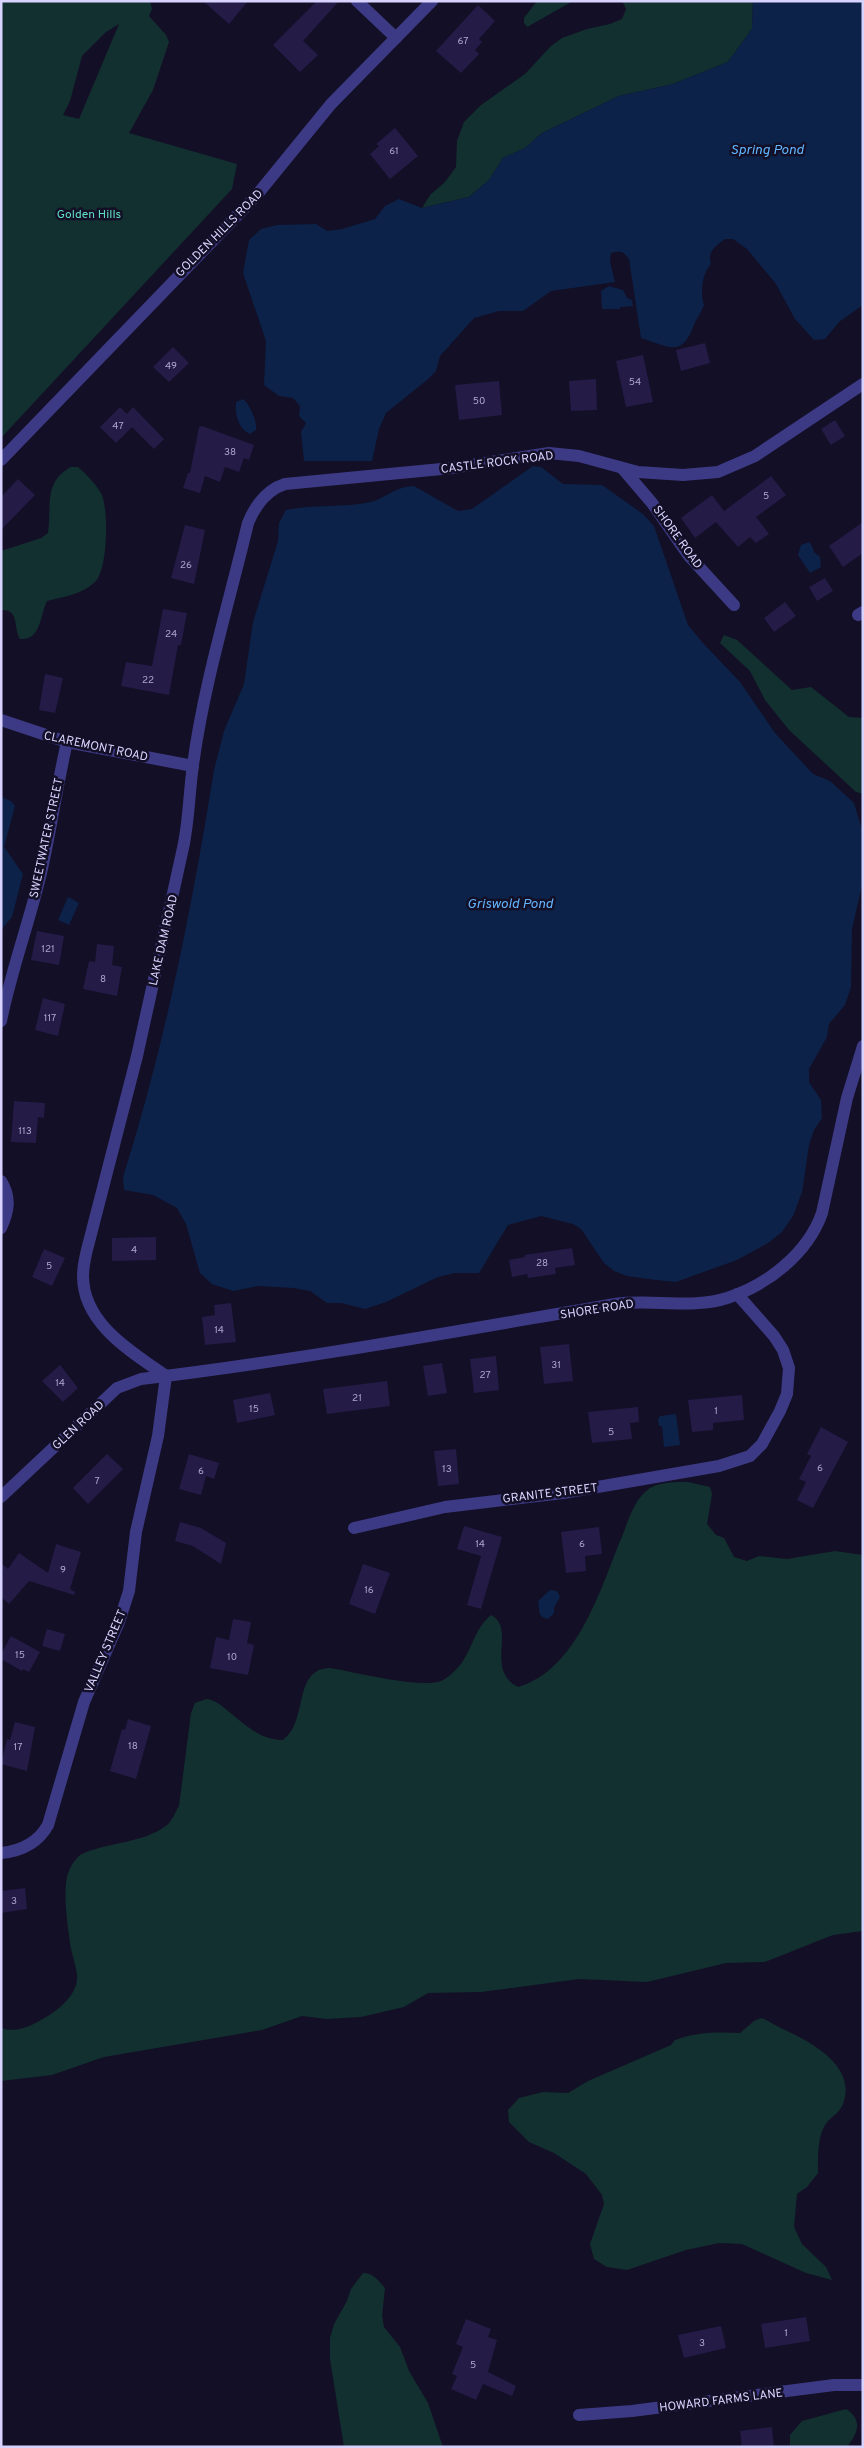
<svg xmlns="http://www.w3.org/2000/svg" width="864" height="2448" font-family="Overpass,sans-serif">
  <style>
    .green { fill: #12302f; fill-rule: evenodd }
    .water { fill: #0c2248 }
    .building { fill: #241b47 }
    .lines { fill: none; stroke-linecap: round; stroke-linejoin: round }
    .minor { stroke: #3d3a85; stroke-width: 12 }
    .labels { text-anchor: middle; stroke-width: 5; stroke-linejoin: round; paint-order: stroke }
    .number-label { font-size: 10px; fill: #aca6d1 }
    .park-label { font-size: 12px; fill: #5fe0c0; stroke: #130f26 }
    .street-label { font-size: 12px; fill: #d9d4ff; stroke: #130f26 }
    .water-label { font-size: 14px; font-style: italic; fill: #62b6ff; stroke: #130f26 }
  </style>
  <rect width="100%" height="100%" fill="#130f26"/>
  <g class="green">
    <path d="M 1,1 L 150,1 L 152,9 L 149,16 L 166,35 L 169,42 L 153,90 L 129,133 L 237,164 L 232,189 L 1,438 ZM 119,24 L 79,119 L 63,115 L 70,101 L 82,56 L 106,32 Z"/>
    <polygon points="537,1 573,1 527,27 524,23 524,18"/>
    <polygon points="622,1 753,1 752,29 728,62 673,84 619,96 542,133 525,148 503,158 489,180 469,197 422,208 430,195 445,182 456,167 457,141 464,122 481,105 525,74 551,46 562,38 587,29 610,24 622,19 626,9"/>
    <path d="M 71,467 L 78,467 C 86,474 95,483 101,493 C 109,508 108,570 95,582 C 83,594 63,597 47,601 C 40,615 41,641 20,639 C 13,628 20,609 1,610 L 1,551 L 41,538 L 48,533 C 52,506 43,482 71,467 Z"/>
    <polygon points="724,635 737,640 792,690 811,687 849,717 863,718 863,794 856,792 789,730 765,700 750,671 720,643"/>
    <path d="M 688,1482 L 710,1487 L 712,1494 L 707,1524 L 716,1535 L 724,1538 L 734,1557 L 747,1561 L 759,1556 L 787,1559 L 835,1551 L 863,1555 L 863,1931 L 833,1935 L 765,1962 L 726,1963 L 647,1982 L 579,1979 L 481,1992 L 428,1993 L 404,2007 L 361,2017 L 327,2019 L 302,2016 L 262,2030 L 104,2057 L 52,2075 L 1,2081 L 1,2028 C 15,2033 29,2027 41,2020 C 56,2012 79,1995 77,1975 C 76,1966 73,1958 71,1949 C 68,1930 63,1895 67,1877 C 69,1868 76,1856 84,1853 C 111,1842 144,1843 167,1825 C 173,1820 175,1812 179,1806 L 191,1713 L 195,1703 C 198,1702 203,1700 206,1699 C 225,1699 249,1741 283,1740 C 309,1721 292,1669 330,1668 C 354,1672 422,1689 441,1681 C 448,1678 456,1670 461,1664 C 473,1647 475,1628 491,1615 C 517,1629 484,1669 518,1687 C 579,1669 601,1586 623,1534 C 629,1518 635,1498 650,1488 C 660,1482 676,1482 688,1482 Z"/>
    <path d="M 761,2018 C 770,2021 777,2027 785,2030 C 813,2043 857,2067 843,2104 C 840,2112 833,2116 828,2121 C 817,2133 818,2158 818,2173 L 807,2187 L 797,2194 L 794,2227 L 802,2244 L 826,2267 L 832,2280 L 806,2273 L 742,2244 L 719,2243 L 686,2250 L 627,2270 L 607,2267 L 594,2259 L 590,2244 L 604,2204 L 602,2195 L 586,2174 L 554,2153 L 529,2142 L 509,2122 L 508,2110 L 519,2098 L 543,2092 L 568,2093 L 588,2081 L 671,2045 L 675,2040 C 697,2032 716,2032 740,2033 L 754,2021 Z"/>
    <path d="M 363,2273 C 373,2273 378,2280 385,2288 L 382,2315 L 384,2327 L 400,2347 L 409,2371 L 428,2403 L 443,2447 L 344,2447 L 330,2359 L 330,2338 L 334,2324 L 347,2301 L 351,2289 Z"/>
    <path d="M 846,2409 C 863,2420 858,2433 847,2447 L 790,2447 L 790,2435 L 802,2421 Z"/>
  </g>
  <g class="water">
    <path d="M 753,1 L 863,1 L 863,305 L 839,322 L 825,339 L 814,340 L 795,319 L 776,284 L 747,249 L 733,239 L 725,239 C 716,246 707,251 711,264 C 702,273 700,293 704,305 C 701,313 696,319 693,327 C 682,358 667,346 641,338 L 629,259 C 624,252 621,250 611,253 L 610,262 L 615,282 L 551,291 L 523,311 L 499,311 L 474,318 L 440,356 L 436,371 L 427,380 L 386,413 L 379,429 L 372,461 L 304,461 L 301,432 L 306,423 L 299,416 L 300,406 L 293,398 L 279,396 L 264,385 L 266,341 L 243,273 L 249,240 L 261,229 L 277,225 L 316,224 L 327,231 L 342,229 L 375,219 L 385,206 L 399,199 L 422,208 L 469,197 L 489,180 L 503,158 L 525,148 L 542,133 L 619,96 L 673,84 L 728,62 L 752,29 Z"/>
    <polygon points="609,286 623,290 627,298 632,300 633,306 620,307 620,309 602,309 601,291"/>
    <path d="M 243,399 C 249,403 258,423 256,430 L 250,434 C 238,429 235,414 236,402 Z"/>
    <path d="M 533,466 L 541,467 L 563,484 L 602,485 L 643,514 L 654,526 L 688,625 L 702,642 L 740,682 L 775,733 L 813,774 L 830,781 L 854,803 L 863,833 L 863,881 L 852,929 L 851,987 L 845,1005 L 829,1024 L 827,1037 L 809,1069 L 809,1082 L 821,1100 L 822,1118 L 814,1130 L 809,1145 L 802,1192 L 793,1216 L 782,1232 L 768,1243 L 737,1260 L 687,1278 L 676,1282 L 656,1280 L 627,1276 L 614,1271 L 604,1263 L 581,1229 L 573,1224 L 541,1216 L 508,1225 L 479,1273 L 455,1273 L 438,1277 L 386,1302 L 365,1309 L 341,1303 L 327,1303 L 310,1291 L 293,1288 L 258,1286 L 233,1291 L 212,1284 L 200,1273 L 186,1224 L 177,1208 L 153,1195 L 124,1190 L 123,1177 C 165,1045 192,907 214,770 L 224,731 L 244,684 L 253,622 L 278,541 L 279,523 L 286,510 C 313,504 343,508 371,502 C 386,498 396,486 414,486 L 458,511 L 472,509 Z"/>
    <polygon points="809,542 812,546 814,552 820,557 821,567 810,573 798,555 801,545"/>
    <polygon points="1,797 11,801 15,806 4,847 23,874 12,917 1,930"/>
    <polygon points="68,897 79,903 69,925 58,920"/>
    <polygon points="676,1414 680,1445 664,1447 662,1426 659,1426 658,1419 660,1416"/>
    <path d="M 550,1590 L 557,1591 L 560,1597 L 554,1608 L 554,1613 L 548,1619 C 537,1617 540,1610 538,1601 Z"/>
  </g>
  <g class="building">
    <polygon points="203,1 248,1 229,24"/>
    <polygon points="317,1 339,1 303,41 318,55 300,72 273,45"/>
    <polygon points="478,5 495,21 479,39 482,42 475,50 479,54 461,73 436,51"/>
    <polygon points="395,128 418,156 390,179 370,154 379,146 376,144"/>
    <polygon points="705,343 710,363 681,371 676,350"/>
    <polygon points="173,347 189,363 169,382 153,367"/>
    <polygon points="643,355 653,402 626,407 616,361"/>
    <polygon points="596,379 597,410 571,411 569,381"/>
    <polygon points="499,381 502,415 459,420 455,385"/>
    <polygon points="120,407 127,414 133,407 164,439 154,449 132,427 116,443 100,427"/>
    <polygon points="835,420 845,436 831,445 821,429"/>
    <polygon points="202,426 254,445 249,460 244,458 239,472 225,467 220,482 205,476 200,493 183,488 188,473 190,473 199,427"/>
    <polygon points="771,476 786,495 756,517 769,534 756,543 750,537 738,547 716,522 695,538 681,518 712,495 724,511"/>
    <polygon points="18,479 35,495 1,530 1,497"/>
    <polygon points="863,522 863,553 843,567 829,546"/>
    <polygon points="185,525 205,530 194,584 171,578"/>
    <polygon points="825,578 833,591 817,601 809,587"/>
    <polygon points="785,602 796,616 774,632 764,618"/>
    <polygon points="163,609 187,613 181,645 178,645 169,695 121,686 126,662 152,666"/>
    <polygon points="45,674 63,678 55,713 39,710"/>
    <polygon points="37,931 64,936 59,965 31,960"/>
    <polygon points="97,944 114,946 112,965 122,967 117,996 83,989 89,961 95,962"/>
    <polygon points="43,998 65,1004 58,1036 35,1030"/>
    <polygon points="14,1101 45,1103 44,1118 38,1117 36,1143 11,1142"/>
    <polygon points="156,1237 156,1260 112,1261 112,1238"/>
    <polygon points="572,1248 575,1265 555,1268 556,1274 528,1278 527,1274 512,1277 509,1260 525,1257 525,1255"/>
    <polygon points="44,1249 65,1258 52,1286 32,1277"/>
    <polygon points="231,1303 236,1342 205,1345 202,1317 215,1315 214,1305"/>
    <polygon points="569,1344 573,1381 544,1384 540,1347"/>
    <polygon points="496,1356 499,1390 474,1393 470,1359"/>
    <polygon points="442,1363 447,1393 428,1396 423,1366"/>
    <polygon points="60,1365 78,1388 63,1402 42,1381"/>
    <polygon points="387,1381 390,1406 327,1414 323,1389"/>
    <polygon points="270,1393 275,1415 237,1423 233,1400"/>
    <polygon points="742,1395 744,1420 713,1423 713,1430 692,1432 688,1400"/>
    <polygon points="638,1407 639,1422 630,1423 632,1439 592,1443 588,1412"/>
    <polygon points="821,1427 848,1442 813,1508 797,1500 806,1482 799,1479 811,1456 807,1454"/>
    <polygon points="456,1449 459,1484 438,1486 434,1451"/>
    <polygon points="107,1454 123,1469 88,1504 73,1488"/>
    <polygon points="189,1454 219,1463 214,1479 206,1476 201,1495 179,1489"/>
    <polygon points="180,1522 201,1528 226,1543 221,1564 193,1546 175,1541"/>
    <polygon points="464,1526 502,1537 481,1609 467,1605 481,1556 457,1549"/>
    <polygon points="599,1527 602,1554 585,1556 586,1571 566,1573 561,1532"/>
    <polygon points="56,1544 81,1552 70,1589 75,1592 74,1595 29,1581 9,1604 1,1597 1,1563 8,1569 19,1553 48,1573"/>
    <polygon points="363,1564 390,1573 375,1614 349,1604"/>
    <polygon points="233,1619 251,1622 247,1643 254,1645 248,1675 210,1668 216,1637 229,1640"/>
    <polygon points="47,1629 65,1634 60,1651 42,1646"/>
    <polygon points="11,1636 40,1652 29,1672 23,1669 22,1671 1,1659 1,1654"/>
    <polygon points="128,1719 151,1726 136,1779 110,1771 122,1729 125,1730"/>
    <polygon points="15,1722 35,1727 27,1771 1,1764 7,1739 10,1740"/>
    <polygon points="25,1888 27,1909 1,1913 1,1891"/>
    <polygon points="806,2317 810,2341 765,2348 761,2324"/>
    <polygon points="466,2319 491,2329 488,2337 497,2340 488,2372 516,2386 512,2396 483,2384 476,2400 451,2389 457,2376 452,2374 463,2347 456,2344"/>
    <polygon points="721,2326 726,2348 684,2358 678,2335"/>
    <polygon points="772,2427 774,2447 742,2447 740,2431"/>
  </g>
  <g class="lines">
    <g class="minor">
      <polyline points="357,1 396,38"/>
      <polyline points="1,460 256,196 331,104 432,1"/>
      <polyline points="623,469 652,503 689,556 734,605"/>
      <polyline points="858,615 863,612"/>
      <polyline points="1,720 67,742 193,766"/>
      <path d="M 1,1021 C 11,971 29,923 41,873 C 51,830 57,785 67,742"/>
      <path d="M 1,1181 C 11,1197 9,1211 1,1228"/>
      <path d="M 166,1376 C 132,1352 83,1324 83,1276 C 83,1264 86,1253 89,1242 L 137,1056 L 183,848 C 189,821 189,793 193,765 C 204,683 229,603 248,523 C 255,506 266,490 285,484 L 452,468 L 549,453 L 579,456 L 638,472 L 683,475 L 718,472 L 755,456 L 863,384"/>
      <path d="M 1,1497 L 117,1388 L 141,1379 C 300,1360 457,1331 615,1304 C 649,1299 695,1309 727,1298 C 768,1285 808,1253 822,1213 L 847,1098 L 863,1046"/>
      <polyline points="354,1528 445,1507 563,1493 719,1466 750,1456 762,1444 780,1411 787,1394 789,1368 783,1350 774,1336 737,1294"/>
      <path d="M 1,1853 C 21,1851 38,1843 48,1825 L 84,1702 L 119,1622 L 129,1591 L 136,1532 L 158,1436 L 166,1376"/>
      <polyline points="579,2415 632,2411 834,2385 863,2385"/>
    </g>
  </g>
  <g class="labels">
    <g class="number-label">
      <text x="463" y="44">67</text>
      <text x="394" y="154">61</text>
      <text x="171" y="369">49</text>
      <text x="635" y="385">54</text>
      <text x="479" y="404">50</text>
      <text x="118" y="429">47</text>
      <text x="230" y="455">38</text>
      <text x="766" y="499">5</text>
      <text x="186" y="568">26</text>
      <text x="171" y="637">24</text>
      <text x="148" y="683">22</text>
      <text x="48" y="952">121</text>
      <text x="103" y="982">8</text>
      <text x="50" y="1021">117</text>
      <text x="25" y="1134">113</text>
      <text x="134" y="1253">4</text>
      <text x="542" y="1266">28</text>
      <text x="49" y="1269">5</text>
      <text x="219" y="1333">14</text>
      <text x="556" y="1368">31</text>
      <text x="485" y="1378">27</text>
      <text x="60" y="1386">14</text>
      <text x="357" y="1401">21</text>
      <text x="254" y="1412">15</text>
      <text x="716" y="1414">1</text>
      <text x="611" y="1435">5</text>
      <text x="820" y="1471">6</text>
      <text x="447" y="1472">13</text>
      <text x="201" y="1474">6</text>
      <text x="97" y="1484">7</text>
      <text x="480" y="1547">14</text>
      <text x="582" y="1547">6</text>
      <text x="63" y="1573">9</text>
      <text x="369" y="1593">16</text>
      <text x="20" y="1658">15</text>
      <text x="232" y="1660">10</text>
      <text x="133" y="1749">18</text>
      <text x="18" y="1750">17</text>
      <text x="14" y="1904">3</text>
      <text x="786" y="2336">1</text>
      <text x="702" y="2346">3</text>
      <text x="473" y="2368">5</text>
    </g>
    <g class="park-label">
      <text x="89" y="218">Golden Hills</text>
    </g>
    <g class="street-label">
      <text transform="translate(219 233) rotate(-45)" y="4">GOLDEN HILLS ROAD</text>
      <text transform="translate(497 462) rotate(-7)" y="4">CASTLE ROCK ROAD</text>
      <text transform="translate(678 537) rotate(54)" y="4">SHORE ROAD</text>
      <text transform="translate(96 746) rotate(12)" y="4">CLAREMONT ROAD</text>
      <text transform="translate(46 838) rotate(-78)" y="4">SWEETWATER STREET</text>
      <text transform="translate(163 940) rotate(-77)" y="4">LAKE DAM ROAD</text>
      <text transform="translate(597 1309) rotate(-9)" y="4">SHORE ROAD</text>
      <text transform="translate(78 1425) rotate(-43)" y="4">GLEN ROAD</text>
      <text transform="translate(550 1493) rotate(-7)" y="4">GRANITE STREET</text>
      <text transform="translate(105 1651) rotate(-67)" y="4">VALLEY STREET</text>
      <text transform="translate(721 2400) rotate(-7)" y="4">HOWARD FARMS LANE</text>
    </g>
    <g class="water-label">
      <text x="767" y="154">Spring Pond</text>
      <text x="510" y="908">Griswold Pond</text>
    </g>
  </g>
  <rect width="864" height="2448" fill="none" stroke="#d9d4ff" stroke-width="5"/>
</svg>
